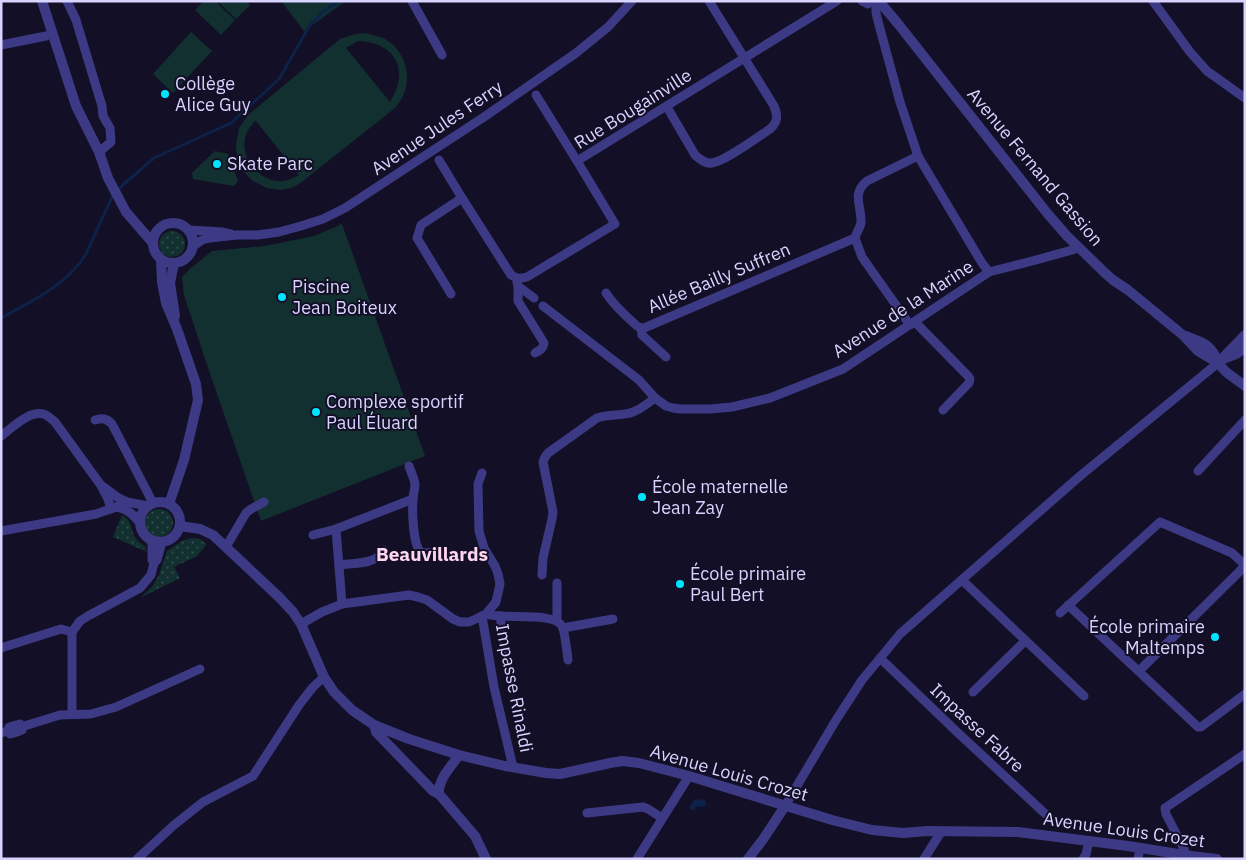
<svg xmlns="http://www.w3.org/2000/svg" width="1246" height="860" font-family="'IBM Plex Sans',sans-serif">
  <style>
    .grass { fill: url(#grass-dots) }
    .green { fill: #12302f; fill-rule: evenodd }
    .water { fill: #0c2248 }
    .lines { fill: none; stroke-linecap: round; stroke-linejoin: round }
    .stream { stroke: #0c2248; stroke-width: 3 }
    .minor { stroke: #3d3a85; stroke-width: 9 }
    .tertiary { stroke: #3d3a85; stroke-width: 10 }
    .poi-dot { fill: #00e5ff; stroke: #130f26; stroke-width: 2 }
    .labels { text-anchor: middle; stroke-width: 4; stroke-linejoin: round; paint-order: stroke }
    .poi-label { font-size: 18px; fill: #d9d4ff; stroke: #130f26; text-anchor: start }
    .street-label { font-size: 18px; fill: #d9d4ff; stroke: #130f26 }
    .neighbourhood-label { font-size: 19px; font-weight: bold; fill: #ffd6f0; stroke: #130f26 }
  </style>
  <defs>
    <pattern id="grass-dots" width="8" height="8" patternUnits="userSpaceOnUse" patternTransform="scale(1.25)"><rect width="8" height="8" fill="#12302f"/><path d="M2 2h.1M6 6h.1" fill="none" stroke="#344d4e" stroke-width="1.8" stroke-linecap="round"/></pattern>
  </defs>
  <rect width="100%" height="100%" fill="#130f26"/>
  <g class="grass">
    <circle cx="172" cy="244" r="13"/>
    <circle cx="159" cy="523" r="14"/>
    <path d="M 122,515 C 133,522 129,525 134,535 C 136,540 141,544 145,546 L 147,552 L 113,537 Z"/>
    <polygon points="191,538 200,539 207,544 197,556 174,567 180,578 140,598 152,587 159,575 167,551 182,541"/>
  </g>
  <g class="green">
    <polygon points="204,1 215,1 235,20 221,35 195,10"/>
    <polygon points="217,1 246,1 250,5 236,19"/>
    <polygon points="281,1 346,1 304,31"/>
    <polygon points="191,32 212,51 173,93 153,74"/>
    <path d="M 365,33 C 372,35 379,36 385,39 C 405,50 413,78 402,98 C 400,102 397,105 395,108 L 303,181 L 294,187 L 282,190 L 267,188 L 253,181 L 241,169 L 237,157 L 236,145 L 239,128 L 249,114 L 340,39 L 355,34 ZM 358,41 C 385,42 406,58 397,87 C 396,92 392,97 390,102 L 346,48 ZM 255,121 L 256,121 L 299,175 C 294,177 289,180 284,181 C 259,184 235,154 248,130 C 250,127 253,124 255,121 Z"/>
    <polygon points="215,151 228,154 238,181 234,186 193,179 192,173"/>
    <polygon points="342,224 425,456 261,521 208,368 184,295 182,277 191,268 212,251 265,246 314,236"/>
  </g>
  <polygon class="water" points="705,799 706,806 696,807 694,811 689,808 694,800"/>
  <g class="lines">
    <path class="stream" d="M 1,318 C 32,301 67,285 86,254 L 112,197 L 124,184 L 154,158 L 231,123 L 279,79 L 310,25 L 325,10 L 340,1"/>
    <g class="minor">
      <polyline points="67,1 76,20 102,106 103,116 110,128 111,142 99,152"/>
      <polyline points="412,1 442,55"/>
      <polyline points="862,1 868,4 872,1"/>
      <polyline points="876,1 876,13 879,25 900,102 918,156 982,263 989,272"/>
      <polyline points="1153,1 1190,52 1207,71 1245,98"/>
      <polyline points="1,45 46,36"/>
      <polyline points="536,95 577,161"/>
      <path d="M 667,107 L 695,155 C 700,159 705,164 712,163 C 724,162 758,137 770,129 C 778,122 778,116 774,106 L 709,1"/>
      <polyline points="439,160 462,198"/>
      <polyline points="188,230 223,232 231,234"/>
      <polyline points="192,247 202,240 210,238 237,235 258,235 279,232 301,226 323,219 345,208 484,117 576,53 608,27 632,1"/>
      <polyline points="517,282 518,286 534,298"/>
      <path d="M 518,286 L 518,301 L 544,343 C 543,349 540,350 535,353"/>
      <path d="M 606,293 C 614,306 625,315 637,326 L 641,328 L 644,328 L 855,238"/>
      <path d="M 451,294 L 417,238 L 421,225 L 462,198 L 511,275 C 517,279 520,279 527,277 L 615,224 L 577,161 L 837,1"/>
      <polyline points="543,306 639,380 655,398 666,406 673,408 680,409 710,409 732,407 770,398 843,369 989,272 1036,260 1079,248"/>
      <polyline points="915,322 968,376 970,379 969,383 943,410"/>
      <path d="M 910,325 L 862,257 L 855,238 C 856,233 860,228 861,223 C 862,206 851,194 867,181 L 918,156"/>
      <polyline points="641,328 642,335 666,357"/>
      <path d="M 95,420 C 103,418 106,418 112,424 L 153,503"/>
      <path d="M 1,436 C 12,428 31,408 46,415 C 49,417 53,420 55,422 L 100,484 L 108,499 L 111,509"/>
      <path d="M 409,466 C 411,472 414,478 415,484 C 415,490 413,494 413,500 C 412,512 413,545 421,553 L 443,552"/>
      <polyline points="1198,471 1245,420"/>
      <polyline points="102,486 117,497 127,502"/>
      <path d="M 116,507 C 128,510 131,512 139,522"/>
      <polyline points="1,531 96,514 116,507 127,502 148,506"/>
      <polyline points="313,535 336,529"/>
      <polyline points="152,541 152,560 154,563"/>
      <polyline points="226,547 246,513 251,509 264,502"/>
      <path d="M 339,565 C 354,563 376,565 384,550"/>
      <path d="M 542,575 L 543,558 L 552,519 L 553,512 L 543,462 L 545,457 L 548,453 L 597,418 C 608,414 620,416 630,413 C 639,411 648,403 655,398"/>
      <polyline points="962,580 1084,696"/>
      <polyline points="557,583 557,621"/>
      <polyline points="342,604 336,529 413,499"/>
      <polyline points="1068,605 1198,727 1201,727 1245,694"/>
      <polyline points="1060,613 1160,522 1232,553 1245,565"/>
      <path d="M 486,614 C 503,620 553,611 562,626 C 565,632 567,652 568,660"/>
      <polyline points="482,616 494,687 513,767"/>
      <polyline points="500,616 508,668"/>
      <polyline points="301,624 322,612 342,604 409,595 418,597 427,600 453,619 460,622 469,622 478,618 486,614 496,602 500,584 498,574 495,566 484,548 479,531 478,484 482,473"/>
      <polyline points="563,628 613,619"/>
      <polyline points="1,648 61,629 72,632"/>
      <polyline points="880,658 957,732 1053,821"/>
      <polyline points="1139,671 1240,571 1245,565"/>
      <polyline points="973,692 1025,641"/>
      <polyline points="72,714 72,632 80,621 88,616 140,588 151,575 154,563 157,560 162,542"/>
      <path d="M 8,731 L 10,734 C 14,733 18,732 22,730 L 21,727 L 60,715 L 91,714 L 116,707 L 200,669"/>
      <polyline points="1,733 8,731 9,727 20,724 21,727"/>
      <polyline points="785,806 836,720 862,680 900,634 1080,476 1218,363"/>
      <polyline points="587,813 643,807 648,809 662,818"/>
      <polyline points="1185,855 1184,849 1166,814 1165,808 1245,754"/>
      <polyline points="137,859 174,825 203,802 253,776 299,705 313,687 324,677"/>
      <polyline points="637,859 689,776"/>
      <polyline points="924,859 941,832"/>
      <polyline points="1083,859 1086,854 1089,841"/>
      <polyline points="1138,859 1140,848"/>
    </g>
    <g class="tertiary">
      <polyline points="42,1 76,106 99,152 108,178 126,212 152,242"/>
      <polyline points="879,1 899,25 1047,213 1067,236 1105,273 1113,280 1128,290 1184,336 1198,351 1218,363 1226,372 1245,386"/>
      <circle cx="173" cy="243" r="20"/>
      <polyline points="161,260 162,282 166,303 177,329 196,384 198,400 184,460 169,504"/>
      <polyline points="174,263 170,283 175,316"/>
      <path d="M 1186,336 C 1195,340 1206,342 1212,351 C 1215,354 1216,359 1218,363"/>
      <polyline points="1223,359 1236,354 1245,348"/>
      <polyline points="1218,363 1245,335"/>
      <circle cx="160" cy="522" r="20"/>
      <polyline points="180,526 200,529 213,535 280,598 293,612 301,624 324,677 334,692 352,710 374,725 409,739 459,755 505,766 546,773 560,774 610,763 622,761 639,763 689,776 832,820 872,830 903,833 927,831 1018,832 1128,846 1191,856 1217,859"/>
      <polyline points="374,725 376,732 433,791 439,794 475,836 486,859"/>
      <path d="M 439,794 C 438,779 451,767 459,755"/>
      <polyline points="748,859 764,838 785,806"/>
    </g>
  </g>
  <g class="poi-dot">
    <circle cx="165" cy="94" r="5"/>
    <circle cx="217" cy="164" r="5"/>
    <circle cx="282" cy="297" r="5"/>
    <circle cx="316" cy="412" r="5"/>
    <circle cx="642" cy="497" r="5"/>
    <circle cx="680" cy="584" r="5"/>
    <circle cx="1215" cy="637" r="5"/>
  </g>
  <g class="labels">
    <g class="poi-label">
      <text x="175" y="90">Collège<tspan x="175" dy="21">Alice Guy</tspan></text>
      <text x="227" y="170">Skate Parc</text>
      <text x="292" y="293">Piscine<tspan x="292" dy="21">Jean Boiteux</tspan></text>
      <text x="326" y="408">Complexe sportif<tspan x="326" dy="21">Paul Éluard</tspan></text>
      <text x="652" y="493">École maternelle<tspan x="652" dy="21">Jean Zay</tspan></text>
      <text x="690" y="580">École primaire<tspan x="690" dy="21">Paul Bert</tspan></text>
      <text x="1205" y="633" text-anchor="end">École primaire<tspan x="1205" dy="21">Maltemps</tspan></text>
    </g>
    <g class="street-label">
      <text transform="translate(633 109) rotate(-32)" y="6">Rue Bougainville</text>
      <text transform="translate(437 128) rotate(-34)" y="6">Avenue Jules Ferry</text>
      <text transform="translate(1035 167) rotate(50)" y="6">Avenue Fernand Gassion</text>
      <text transform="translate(719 278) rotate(-23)" y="6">Allée Bailly Suffren</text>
      <text transform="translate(903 309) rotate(-33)" y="6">Avenue de la Marine</text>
      <text transform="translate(514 688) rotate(79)" y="6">Impasse Rinaldi</text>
      <text transform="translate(977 728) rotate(43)" y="6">Impasse Fabre</text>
      <text transform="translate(729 773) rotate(16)" y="6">Avenue Louis Crozet</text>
      <text transform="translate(1124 830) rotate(8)" y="6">Avenue Louis Crozet</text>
    </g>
    <g class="neighbourhood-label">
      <text x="432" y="561">Beauvillards</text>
    </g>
  </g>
  <rect width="1246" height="860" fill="none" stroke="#d9d4ff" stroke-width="5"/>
</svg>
